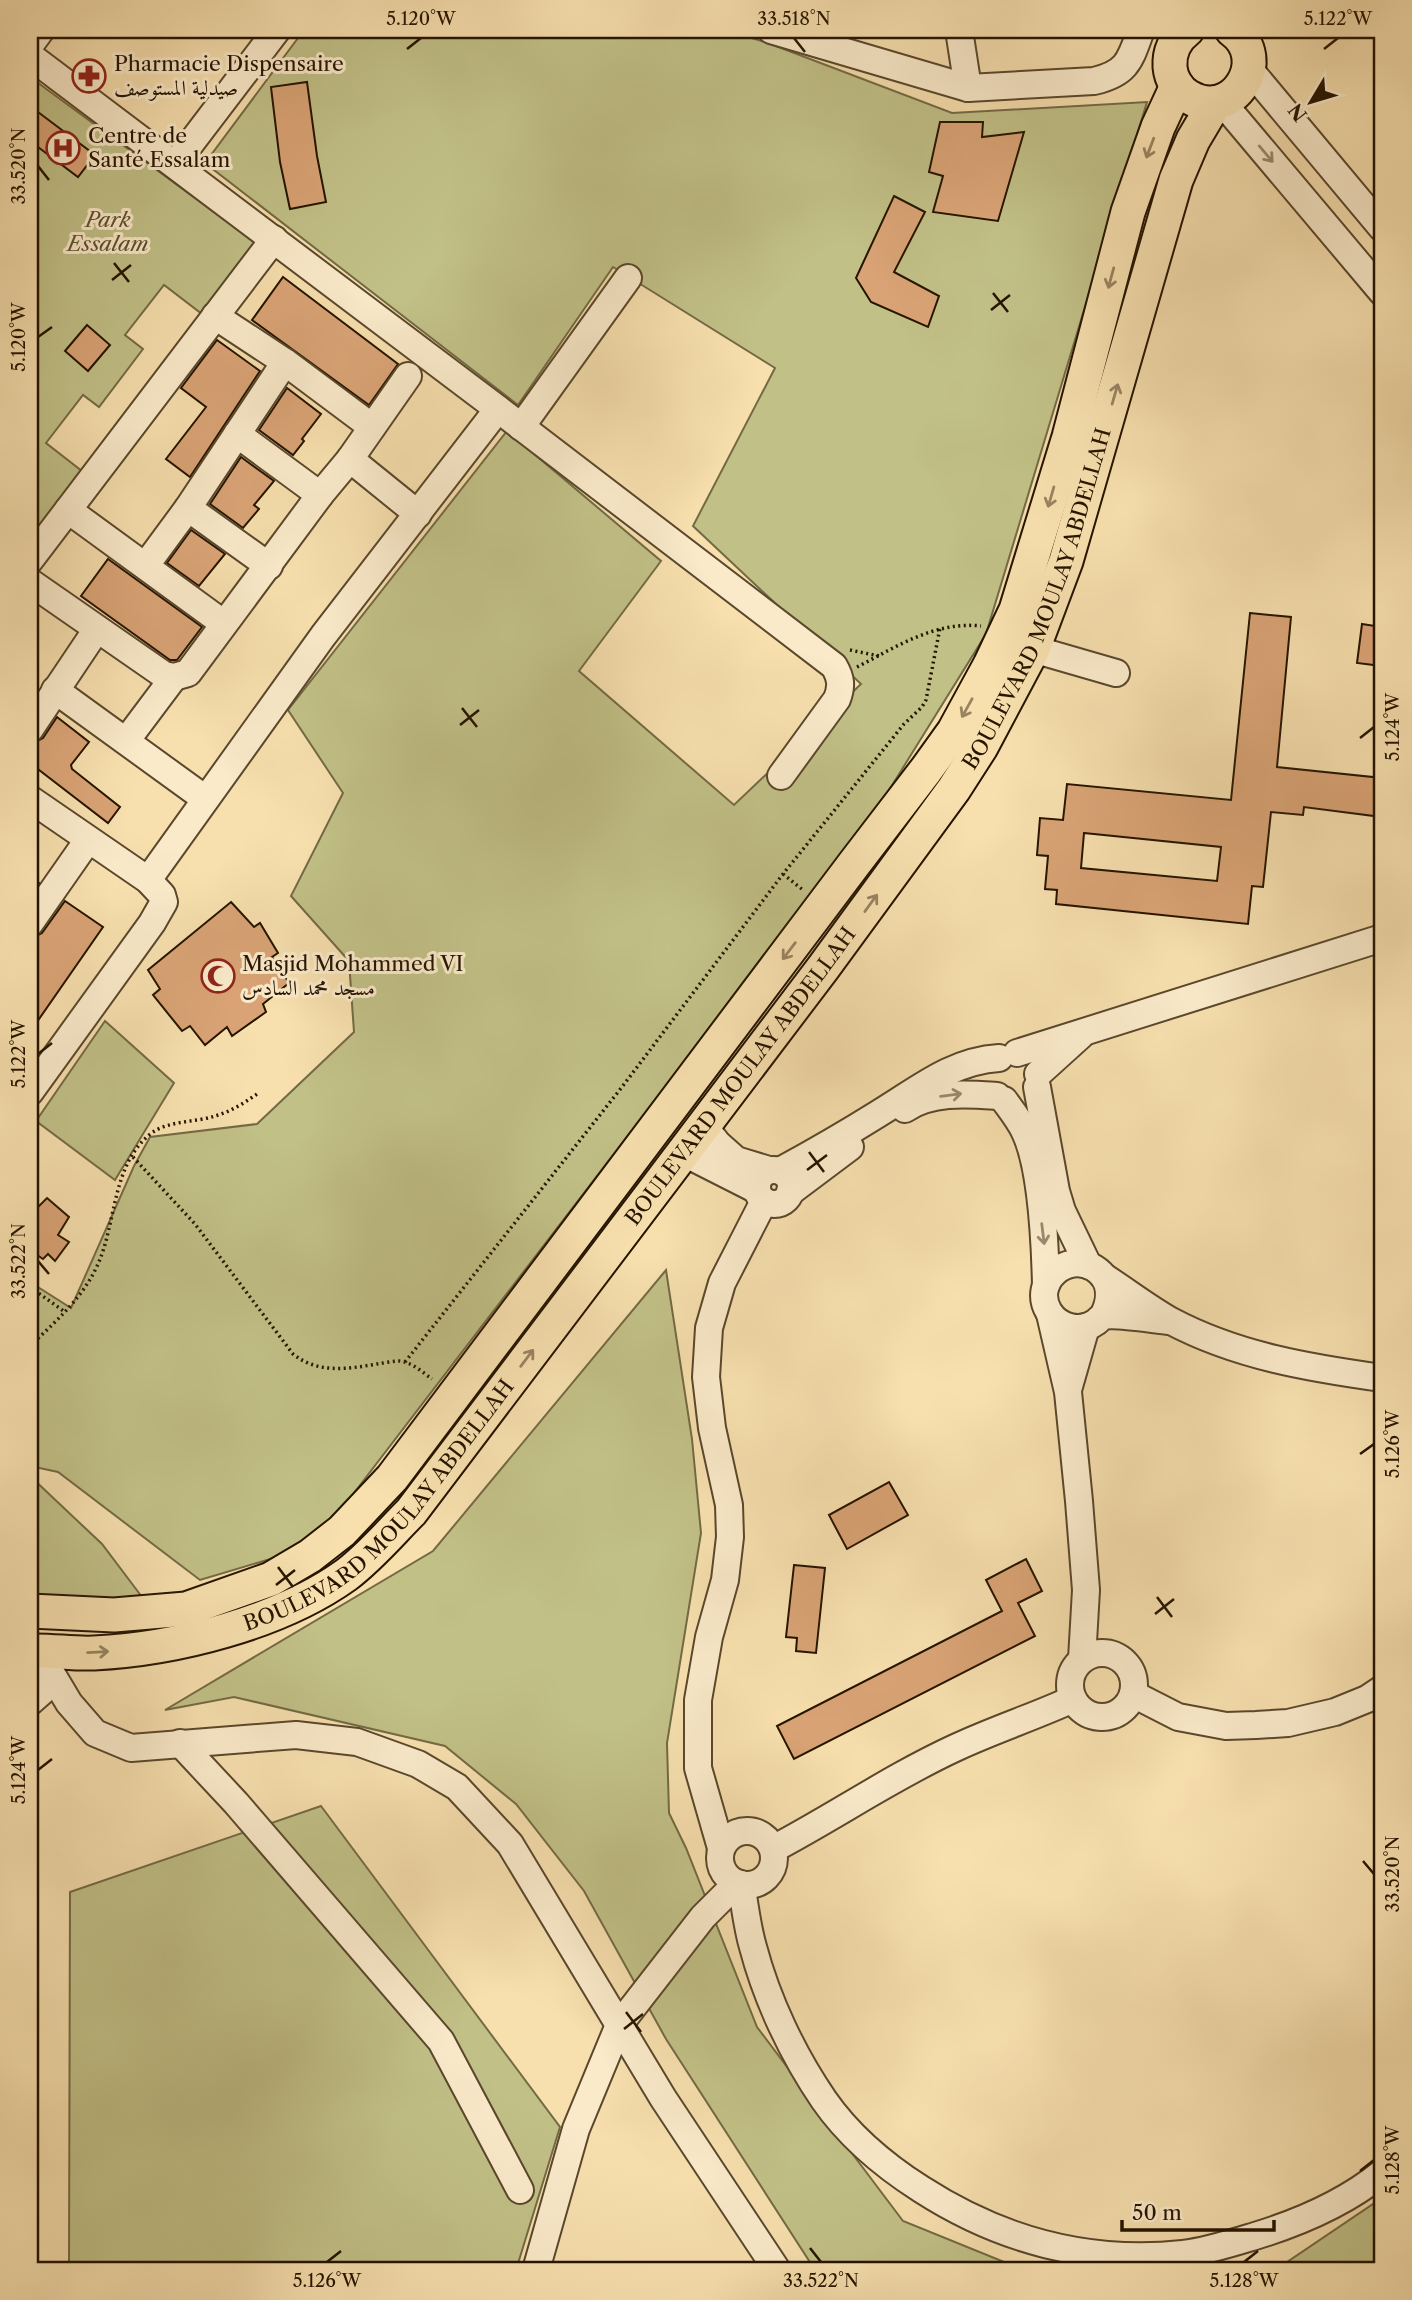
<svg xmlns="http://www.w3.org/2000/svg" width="1412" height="2300" font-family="'Libre Caslon Text',Amiri,serif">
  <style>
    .green { fill: #c1c087; stroke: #736a44; stroke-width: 2 }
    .building { fill: #d9a375; stroke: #251400; stroke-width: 2; fill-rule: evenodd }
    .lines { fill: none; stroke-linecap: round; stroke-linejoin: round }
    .minor-casing { stroke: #5a472c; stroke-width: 30 }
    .major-casing { stroke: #251400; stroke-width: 37 }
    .path { stroke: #251400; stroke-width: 3.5; stroke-dasharray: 2 3.5; stroke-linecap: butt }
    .minor { stroke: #faeaca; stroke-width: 26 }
    .major { stroke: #f7dfae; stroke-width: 33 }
    .oneway { stroke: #988460 }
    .oneway2 { stroke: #9a8a6f }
    .ticks { fill: none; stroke: #251400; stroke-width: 2.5 }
    .labels { text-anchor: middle; stroke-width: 6; stroke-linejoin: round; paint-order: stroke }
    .poi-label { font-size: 21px; fill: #251400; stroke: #faeaca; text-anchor: start }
    .park-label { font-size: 21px; font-style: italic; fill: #5c502f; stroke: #faeaca }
    .street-label { font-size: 21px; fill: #251400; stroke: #faeaca }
    .neatline { fill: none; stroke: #251400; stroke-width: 2.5 }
    .ticks-label { font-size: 18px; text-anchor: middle; fill: #251400 }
  </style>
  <rect width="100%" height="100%" fill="#f7dfae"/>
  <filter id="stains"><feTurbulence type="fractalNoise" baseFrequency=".00286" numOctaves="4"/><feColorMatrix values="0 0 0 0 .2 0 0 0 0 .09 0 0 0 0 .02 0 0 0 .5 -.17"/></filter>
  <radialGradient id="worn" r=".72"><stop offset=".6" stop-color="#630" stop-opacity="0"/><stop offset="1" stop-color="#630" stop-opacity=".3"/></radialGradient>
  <g class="green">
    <polygon points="304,30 725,30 768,43 952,113 1147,102 986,634 873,816 334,1519 294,1552 200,1580 58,1472 30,1466 30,1282 71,1308 134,1166 150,1137 257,1124 354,1032 349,961 291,896 343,793 288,710 507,431 661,561 579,671 734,805 861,684 693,526 775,368 613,267 518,405 205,163"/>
    <polygon points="30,77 255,242 202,314 164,285 125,335 143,349 99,407 83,395 46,443 87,475 30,551"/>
    <polygon points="105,1021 174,1083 115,1180 36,1121"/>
    <polygon points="666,1270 692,1439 701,1533 667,1743 669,1813 686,1848 757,2027 903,2221 1024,2270 815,2270 666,2039 584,1891 516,1804 445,1746 234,1697 165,1710 433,1551"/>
    <polygon points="30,1476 102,1544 142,1597 30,1602"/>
    <polygon points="321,1806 560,2127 516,2270 69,2270 70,1892"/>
    <polygon points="1382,2198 1382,2270 1229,2270 1287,2262"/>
  </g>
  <g class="building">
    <polygon points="307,82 317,156 326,202 290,209 280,162 271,87"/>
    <polygon points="30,106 95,155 78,177 30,141"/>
    <polygon points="940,122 983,122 982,137 1024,132 998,221 933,212 943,176 929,172"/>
    <polygon points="894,196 925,212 894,272 939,296 928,327 871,302 856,278"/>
    <polygon points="283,277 398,364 369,405 252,320"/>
    <polygon points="87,325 110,345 88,371 65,351"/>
    <polygon points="217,340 260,371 190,477 166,459 206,407 181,388"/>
    <polygon points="287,388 321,414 302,439 304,441 293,455 259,430"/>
    <polygon points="241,457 274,481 254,505 259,509 243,528 210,504"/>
    <polygon points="191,530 225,554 199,586 167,563"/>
    <polygon points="108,559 202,627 177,660 170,660 81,596"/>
    <path d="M 1250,613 L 1291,617 L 1277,767 L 1382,778 L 1382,817 L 1304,807 L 1303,815 L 1271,812 L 1263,887 L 1252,886 L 1248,924 L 1056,904 L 1057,890 L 1045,889 L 1048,856 L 1037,855 L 1040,818 L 1063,820 L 1067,784 L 1231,800 ZM 1084,833 L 1221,847 L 1217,881 L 1081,868 Z"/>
    <polygon points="1362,624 1382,627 1382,666 1357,663"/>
    <polygon points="57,717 89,742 71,765 72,769 120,807 108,823 30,763 30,745 43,738"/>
    <polygon points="30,876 39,883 30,896"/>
    <polygon points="65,901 103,927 30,1032 30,939 42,933"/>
    <polygon points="231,902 254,927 260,923 278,953 272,957 289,983 263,1004 266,1012 232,1036 227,1027 205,1045 190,1026 182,1031 153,995 160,989 148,970"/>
    <polygon points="47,1198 69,1217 58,1235 69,1242 55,1261 48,1254 43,1259 30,1250 30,1215"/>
    <polygon points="889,1482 908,1515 847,1549 829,1515"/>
    <polygon points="1026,1559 1042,1591 1018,1603 1035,1636 794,1759 777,1726 1002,1611 986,1580"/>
    <polygon points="794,1565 825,1568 816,1653 796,1651 797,1638 786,1637"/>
  </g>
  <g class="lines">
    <defs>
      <g id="minor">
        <path d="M 771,30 L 968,88 L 1094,81 C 1128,73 1130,60 1141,30"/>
        <polyline points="959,30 968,88"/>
        <polyline points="30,45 41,30"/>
        <polyline points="30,56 498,409 323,636 148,880"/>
        <polyline points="1250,70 1382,228"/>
        <polyline points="1222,102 1382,292"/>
        <polyline points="175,164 277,30"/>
        <polyline points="215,316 285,362 372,427"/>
        <path d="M 498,409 L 834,666 C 841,678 842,686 837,699 L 781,776"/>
        <polyline points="521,427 628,278"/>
        <polyline points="237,434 320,495"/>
        <polyline points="350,459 418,514"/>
        <polyline points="188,508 269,566"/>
        <polyline points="68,510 223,623"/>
        <polyline points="30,560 274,239"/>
        <polyline points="146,565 188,508 285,362"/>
        <polyline points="30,582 164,675 174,677 188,673 320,495 350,459 408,376"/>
        <polyline points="1033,649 1116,673"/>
        <polyline points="55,690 204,798"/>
        <polyline points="30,729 97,629"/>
        <polyline points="126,741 174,677"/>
        <polyline points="30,799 148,880 162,895 164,902 152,923 30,1092"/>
        <polyline points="30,923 88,840"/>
        <polyline points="1017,1053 1382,938"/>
        <polyline points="1038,1074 1080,1036"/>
        <polyline points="1037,1087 1056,1191 1062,1211 1088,1265"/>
        <path d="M 1004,1100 C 1012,1111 1020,1121 1025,1132 C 1042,1168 1045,1244 1046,1285"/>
        <path d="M 905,1109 C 931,1091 967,1094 997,1096"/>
        <polyline points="703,1125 718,1144 736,1160 769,1170"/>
        <polyline points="682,1152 757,1190"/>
        <circle cx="774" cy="1187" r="17"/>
        <path d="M 780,1171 C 813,1153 846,1134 878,1114 C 918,1090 951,1061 999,1058"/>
        <polyline points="790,1192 850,1147"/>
        <path d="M 1104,1277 C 1126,1291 1148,1308 1171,1321 C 1237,1356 1310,1368 1382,1378"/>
        <polyline points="1050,1314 1068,1392 1079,1501 1086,1590 1082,1659"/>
        <path d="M 1103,1316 C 1112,1299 1112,1279 1094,1268 C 1066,1251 1031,1283 1049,1312 C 1059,1328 1081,1333 1096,1322 C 1099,1320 1100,1317 1104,1316 C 1115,1313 1156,1320 1169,1321"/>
        <polyline points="1068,1390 1086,1327"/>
        <polyline points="38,1651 69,1703 95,1733 131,1748 296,1735 357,1742 418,1764 457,1787 510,1844 663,2098 777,2270"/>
        <circle cx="1102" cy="1685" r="32"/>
        <polyline points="1133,1694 1178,1717 1226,1726 1256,1725 1288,1723 1335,1712 1367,1699 1382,1689"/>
        <polyline points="30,1702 55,1680"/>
        <polyline points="180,1743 236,1803 441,2041 520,2190"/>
        <circle cx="747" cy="1858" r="27"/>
        <polyline points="721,1848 698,1768 698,1700 709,1637 725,1580 730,1537 729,1505 712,1428 706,1377 709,1328 722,1283 764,1201"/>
        <path d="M 773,1849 C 834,1817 892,1777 955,1748 C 993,1730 1034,1717 1073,1699"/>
        <path d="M 741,1884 C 745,1905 747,1927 753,1947 C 767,2000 793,2055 824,2100 C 849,2136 885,2166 921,2189 C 1000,2240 1089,2264 1183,2254 C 1207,2251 1232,2243 1255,2236 C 1301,2222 1345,2203 1382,2173"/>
        <polyline points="536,2270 576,2129 619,2025 703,1917 737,1883"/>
      </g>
      <g id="major">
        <path d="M 1187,30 C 1175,39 1169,52 1170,67 C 1171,79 1178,91 1189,97 C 1233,123 1273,59 1232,30"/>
        <polyline points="30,1611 114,1615 186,1609 271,1579 310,1556 342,1531 392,1478 854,864 926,770 954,731 990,665 1016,610 1069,437 1128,212 1158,127 1177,86"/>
        <path id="s1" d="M 30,1651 C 51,1650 72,1654 94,1653 C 175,1649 279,1623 346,1575 C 370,1557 390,1533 411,1512 L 823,968 L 954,789 L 981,747 L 1033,649 L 1066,561 L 1176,180 L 1193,140 L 1215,103"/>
      </g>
    </defs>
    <use href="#minor" class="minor-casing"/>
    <use href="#major" class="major-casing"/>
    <g class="path">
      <polyline points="850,650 879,656"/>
      <path d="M 857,667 C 896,647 935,621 981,626"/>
      <polyline points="783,874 803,890"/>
      <path d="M 133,1157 L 195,1224 L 293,1354 C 318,1374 347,1369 377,1364 C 384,1363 392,1361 399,1361 C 412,1362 422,1372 432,1379"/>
      <polyline points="30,1287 65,1312"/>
      <path d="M 30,1346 C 55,1322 83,1298 98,1264 C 116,1224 112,1167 148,1136 C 165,1120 194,1123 215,1116 C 230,1112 244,1103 257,1094"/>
      <polyline points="405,1362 622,1087 783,874 904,724 922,707 926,700 940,628"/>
    </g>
    <use href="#minor" class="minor"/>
    <use href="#major" class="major"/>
  </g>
  <defs><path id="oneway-shaft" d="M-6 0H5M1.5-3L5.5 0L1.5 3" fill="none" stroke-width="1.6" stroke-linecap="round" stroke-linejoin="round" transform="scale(1.75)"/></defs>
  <g class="oneway">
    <use href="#oneway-shaft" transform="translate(1150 148) rotate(111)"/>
    <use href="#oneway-shaft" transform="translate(1111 278) rotate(105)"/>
    <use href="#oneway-shaft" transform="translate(1115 394) rotate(-74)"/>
    <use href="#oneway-shaft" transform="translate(1051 497) rotate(106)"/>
    <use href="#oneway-shaft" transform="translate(967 708) rotate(119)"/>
    <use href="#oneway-shaft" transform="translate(871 903) rotate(-54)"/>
    <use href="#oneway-shaft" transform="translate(789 951) rotate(127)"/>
    <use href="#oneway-shaft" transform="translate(527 1358) rotate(-53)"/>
    <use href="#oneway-shaft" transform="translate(98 1652) rotate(-3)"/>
  </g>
  <g class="oneway2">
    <use href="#oneway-shaft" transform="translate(1266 154) rotate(50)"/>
    <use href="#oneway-shaft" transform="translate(951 1095) rotate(-7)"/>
    <use href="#oneway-shaft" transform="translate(1043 1234) rotate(83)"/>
  </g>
  <path class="ticks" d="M 794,38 L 805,52M 407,49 L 421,38M 1324,49 L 1338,38M 38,166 L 49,180M 114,263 L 129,282M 112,280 L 131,265M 993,293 L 1008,312M 991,310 L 1010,295M 38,337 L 52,327M 462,708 L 477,727M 460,725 L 479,710M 1360,738 L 1374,727M 38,1054 L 52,1043M 809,1152 L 824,1172M 807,1170 L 827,1155M 38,1261 L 49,1274M 1360,1454 L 1374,1444M 278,1567 L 293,1587M 276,1585 L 295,1570M 1157,1597 L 1172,1617M 1155,1614 L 1174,1599M 38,1770 L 52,1759M 1363,1861 L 1374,1874M 626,2012 L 641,2032M 624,2029 L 643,2014M 1360,2171 L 1374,2160M 810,2248 L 821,2262M 327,2262 L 341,2251M 1244,2262 L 1258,2251"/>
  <defs>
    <symbol id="pharmacy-ring" viewBox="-11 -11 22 22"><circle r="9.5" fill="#faeaca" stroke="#8f2418" stroke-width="1.5"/><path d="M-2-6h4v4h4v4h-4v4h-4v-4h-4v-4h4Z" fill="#8f2418"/></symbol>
    <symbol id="hospital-ring" viewBox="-11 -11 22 22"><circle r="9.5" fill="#faeaca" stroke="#8f2418" stroke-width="1.5"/><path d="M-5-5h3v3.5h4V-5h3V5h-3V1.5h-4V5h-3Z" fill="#8f2418"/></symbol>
    <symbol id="mosque-ring" viewBox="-11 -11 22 22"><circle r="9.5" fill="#faeaca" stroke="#8f2418" stroke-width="1.5"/><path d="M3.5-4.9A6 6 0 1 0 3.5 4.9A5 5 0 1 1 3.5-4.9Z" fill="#8f2418"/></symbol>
  </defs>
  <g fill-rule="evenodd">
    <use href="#pharmacy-ring" x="70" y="57" width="38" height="38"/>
    <use href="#hospital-ring" x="44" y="129" width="38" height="38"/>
    <use href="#mosque-ring" x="199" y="957" width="38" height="38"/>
  </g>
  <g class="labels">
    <g class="poi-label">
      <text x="114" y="71">Pharmacie Dispensaire<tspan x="114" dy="24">صيدلية المستوصف</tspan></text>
      <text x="88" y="143">Centre de<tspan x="88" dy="24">Santé Essalam</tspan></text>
      <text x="242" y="971">Masjid Mohammed VI<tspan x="242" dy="24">مسجد محمد السادس</tspan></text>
    </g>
    <g class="park-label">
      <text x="108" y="227">Park<tspan x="108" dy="24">Essalam</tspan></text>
    </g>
    <g class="street-label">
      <text dy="7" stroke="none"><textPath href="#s1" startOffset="1535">BOULEVARD MOULAY ABDELLAH</textPath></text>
      <text dy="7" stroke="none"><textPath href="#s1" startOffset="968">BOULEVARD MOULAY ABDELLAH</textPath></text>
      <text dy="7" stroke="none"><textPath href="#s1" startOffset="401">BOULEVARD MOULAY ABDELLAH</textPath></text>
    </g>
  </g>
  <rect width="1412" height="2300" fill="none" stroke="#f7dfae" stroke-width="77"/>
  <g transform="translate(1311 102) rotate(232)" stroke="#faeaca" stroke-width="5" paint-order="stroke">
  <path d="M0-5L12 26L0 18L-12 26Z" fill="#251400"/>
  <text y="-10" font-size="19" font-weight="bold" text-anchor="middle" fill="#251400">N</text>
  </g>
  <path d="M1122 2220v10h152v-10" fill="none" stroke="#251400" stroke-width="3.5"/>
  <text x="1132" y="2220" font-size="21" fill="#251400" stroke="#faeaca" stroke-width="5" paint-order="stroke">50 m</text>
  <rect x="38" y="38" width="1336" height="2224" class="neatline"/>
  <g class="ticks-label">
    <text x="421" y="25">5.120°W</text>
    <text x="794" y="25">33.518°N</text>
    <text x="1338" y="25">5.122°W</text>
    <text transform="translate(19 166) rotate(-90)" y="6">33.520°N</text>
    <text transform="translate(19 337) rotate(-90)" y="6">5.120°W</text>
    <text transform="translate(1393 727) rotate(-90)" y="6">5.124°W</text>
    <text transform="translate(19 1054) rotate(-90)" y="6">5.122°W</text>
    <text transform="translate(19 1261) rotate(-90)" y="6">33.522°N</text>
    <text transform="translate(1393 1444) rotate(-90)" y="6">5.126°W</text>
    <text transform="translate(19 1770) rotate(-90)" y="6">5.124°W</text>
    <text transform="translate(1393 1874) rotate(-90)" y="6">33.520°N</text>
    <text transform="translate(1393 2160) rotate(-90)" y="6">5.128°W</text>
    <text x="327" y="2287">5.126°W</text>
    <text x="821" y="2287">33.522°N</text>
    <text x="1244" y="2287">5.128°W</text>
  </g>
  <rect width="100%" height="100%" filter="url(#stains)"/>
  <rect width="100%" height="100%" fill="url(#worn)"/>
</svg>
